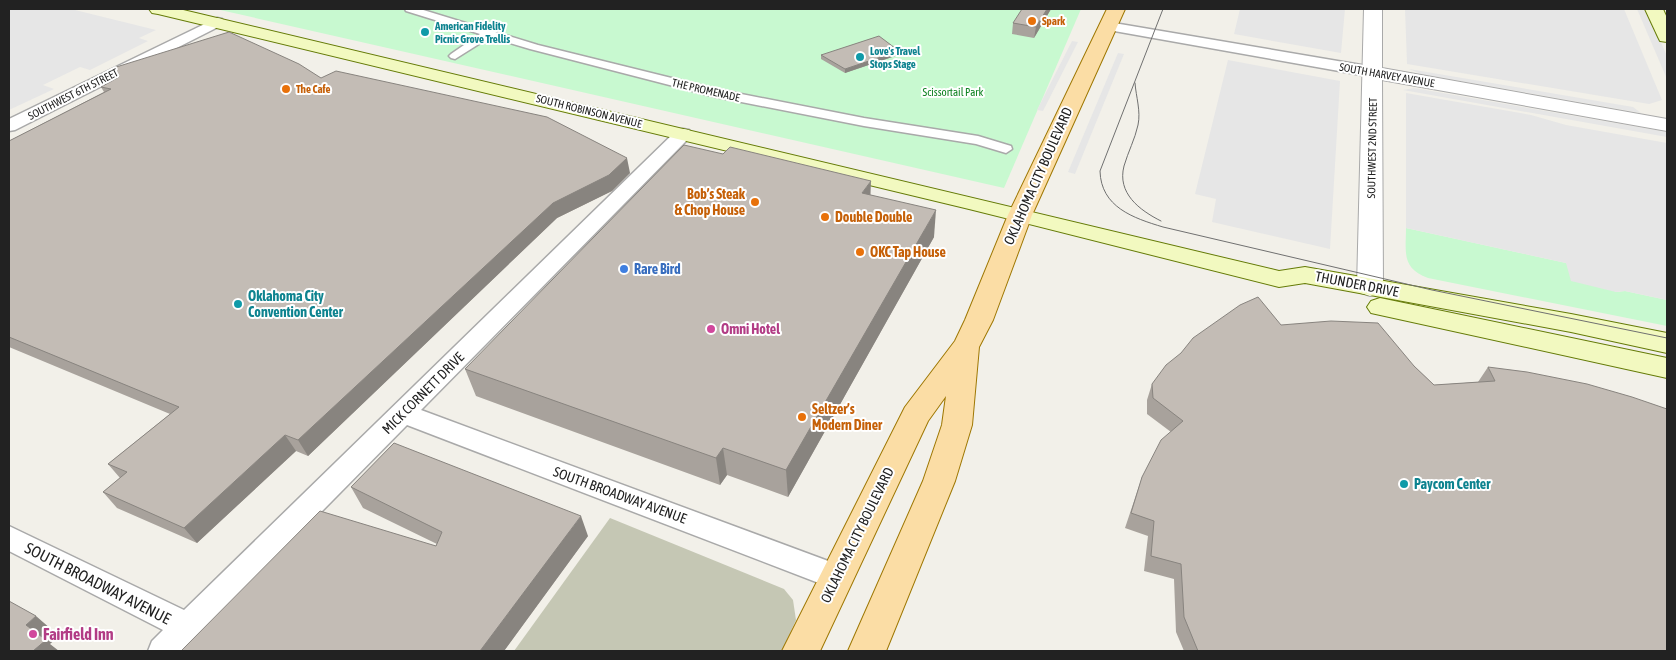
<svg xmlns="http://www.w3.org/2000/svg" width="1676" height="660" font-family="'Asap Condensed',sans-serif">
  <style>
    .construction { fill: #c5c7b4 }
    .park { fill: #c8f9d0 }
    .parking { fill: #e6e6e6 }
    .lines { fill: none; stroke-linecap: round; stroke-linejoin: round }
    .pedestrian-casing { stroke: #a9a9a9; stroke-width: 3 }
    .minor-casing { stroke: #a9a9a9; stroke-width: 3 }
    .tertiary-casing { stroke: #a9a9a9; stroke-width: 2 }
    .secondary-casing { stroke: #657b07; stroke-width: 2 }
    .primary-casing { stroke: #9e7702; stroke-width: 2 }
    .pedestrian { fill: #fff; fill-rule: evenodd }
    .minor { fill: #fff; fill-rule: evenodd }
    .tertiary { fill: #fff; fill-rule: evenodd }
    .secondary { fill: #f2f9c0; fill-rule: evenodd }
    .primary { fill: #fbdda5; fill-rule: evenodd }
    .tram { stroke: #707070; stroke-width: 1 }
    .wall { fill: #a8a29c }
    .shaded-wall { fill: #88847f }
    .building { fill: #c3bcb5; stroke: #88847f }
    .food-dot { fill: #e8710a; stroke: #fff; stroke-width: 2 }
    .culture-dot { fill: #0f9aa8; stroke: #fff; stroke-width: 2 }
    .shop-dot { fill: #3f7fe0; stroke: #fff; stroke-width: 2 }
    .hotel-dot { fill: #d1479c; stroke: #fff; stroke-width: 2 }
    .labels { text-anchor: middle; stroke-width: 4; stroke-linejoin: round; paint-order: stroke }
    .far-food-label { font-size: 11px; font-weight: bold; fill: #c56008; stroke: #fff; text-anchor: start }
    .far-culture-label { font-size: 11px; font-weight: bold; fill: #0d838f; stroke: #fff; text-anchor: start }
    .far-street-label { font-size: 11px; fill: #222; stroke: #fff }
    .far-park-label { font-size: 11px; fill: #0e8221; stroke: #fff }
    .street-label { font-size: 14px; fill: #222; stroke: #fff }
    .food-label { font-size: 14px; font-weight: bold; fill: #c56008; stroke: #fff; text-anchor: start }
    .shop-label { font-size: 14px; font-weight: bold; fill: #366cbe; stroke: #fff; text-anchor: start }
    .culture-label { font-size: 14px; font-weight: bold; fill: #0d838f; stroke: #fff; text-anchor: start }
    .hotel-label { font-size: 14px; font-weight: bold; fill: #b23c85; stroke: #fff; text-anchor: start }
    .near-street-label { font-size: 16px; fill: #222; stroke: #fff }
    .near-hotel-label { font-size: 16px; font-weight: bold; fill: #b23c85; stroke: #fff; text-anchor: start }
  </style>
  <rect width="100%" height="100%" fill="#f2f0e9"/>
  <polygon class="construction" points="610,518 784,589 793,600 796,620 782,651 514,651"/>
  <g class="park">
    <polygon points="216,9 1081,9 1004,188"/>
    <path d="M 1406,228 L 1566,263 L 1616,292 L 1625,291 L 1667,300 L 1667,326 L 1428,278 C 1401,268 1406,252 1406,228 Z"/>
  </g>
  <g class="parking">
    <polygon points="9,9 71,9 156,30 139,38 148,41 90,70 80,67 43,85 54,89 9,110"/>
    <polygon points="1240,9 1345,9 1341,53 1234,34"/>
    <polygon points="1405,9 1624,9 1662,100 1649,104 1407,64"/>
    <polygon points="1637,9 1646,9 1667,56 1667,79"/>
    <polygon points="1072,41 1078,42 1043,111 1037,110"/>
    <polygon points="1118,53 1124,54 1075,174 1068,172"/>
    <polygon points="1228,60 1340,81 1330,249 1212,222 1216,199 1195,194"/>
    <polygon points="1409,69 1633,107 1641,113 1421,74"/>
    <polygon points="1414,88 1667,132 1667,137 1403,90"/>
    <polygon points="1406,93 1531,115 1566,125 1667,143 1667,300 1625,291 1616,292 1571,281 1566,263 1406,228"/>
  </g>
  <g class="lines">
    <defs>
      <polygon id="pedestrian" points="405,9 420,9 538,45 716,89 864,118 978,136 1011,146 1012,149 1006,153 976,144 864,126 716,97 530,49 490,37 455,59 451,58 449,56 451,54 480,34 406,11"/>
      <g id="minor">
        <polygon points="217,18 222,19 224,22 222,25 15,130 9,131 9,119"/>
        <polygon points="1108,22 1373,67 1379,69 1381,72 1379,75 1373,77 1103,29 1101,26 1103,23"/>
        <polygon points="683,129 689,130 692,134 689,138 421,410 847,568 851,577 847,586 837,590 407,425 184,651 148,651 152,641 163,630 9,551 9,526 184,610 677,130"/>
      </g>
      <polygon id="tertiary" points="1364,9 1382,9 1382,68 1667,119 1667,131 1382,80 1383,287 1379,293 1370,296 1361,293 1357,287"/>
      <g id="secondary">
        <polygon points="149,9 179,9 1279,271 1305,267 1571,314 1667,333 1667,353 1571,332 1305,283 1279,287 969,209 158,14 152,13"/>
        <polygon points="1645,9 1663,9 1667,18 1667,42 1660,41 1658,37"/>
        <polygon points="1380,298 1667,358 1667,378 1371,313 1367,307 1371,301"/>
      </g>
      <polygon id="primary" points="1107,9 1125,9 1032,215 993,320 979,347 972,425 955,481 886,651 848,651 923,481 942,425 946,396 928,421 820,651 782,651 905,407 955,341 965,320 1008,215"/>
    </defs>
    <use href="#pedestrian" class="pedestrian-casing"/>
    <use href="#minor" class="minor-casing"/>
    <use href="#tertiary" class="tertiary-casing"/>
    <use href="#secondary" class="secondary-casing"/>
    <use href="#primary" class="primary-casing"/>
    <use href="#pedestrian" class="pedestrian"/>
    <use href="#minor" class="minor"/>
    <use href="#tertiary" class="tertiary"/>
    <use href="#secondary" class="secondary"/>
    <use href="#primary" class="primary"/>
    <g class="tram">
      <path d="M 1163,9 L 1100,171 C 1101,207 1133,218 1163,227 L 1432,290 L 1667,338"/>
      <path d="M 1135,83 C 1136,97 1141,111 1138,125 C 1135,139 1128,152 1124,166 C 1117,193 1139,210 1161,221"/>
    </g>
  </g>
  <g class="wall">
    <polygon points="1051,9 1034,38 1012,34 1013,23"/>
    <polygon points="899,51 898,55 845,73 821,59 821,55"/>
    <polygon points="113,68 321,78 630,173 612,191 557,218 308,456 296,451 197,543 117,508 103,492 120,478 108,464 170,414 9,347 9,141 104,92 101,87 118,77"/>
    <polygon points="871,195 934,237 788,497 727,475 720,485 476,396 465,369"/>
    <polygon points="1281,325 1414,366 1434,385 1478,382 1488,367 1667,651 1184,651 1176,632 1174,579 1144,571 1148,536 1125,528 1142,477 1171,432 1147,414 1147,400 1152,384"/>
    <polygon points="351,487 588,536 504,651 181,651 436,546 437,544 363,508"/>
  </g>
  <g class="shaded-wall">
    <polygon points="1047,9 1051,9 1034,38 1036,27"/>
    <polygon points="899,51 898,55 845,73 845,69"/>
    <polygon points="627,158 630,173 612,191 557,218 308,456 298,440 553,203"/>
    <polygon points="871,181 870,207 862,193"/>
    <polygon points="936,210 934,237 788,497 786,470"/>
    <polygon points="285,435 296,451 197,543 184,528"/>
    <polygon points="723,448 727,475 720,485 716,458"/>
    <polygon points="581,516 588,536 504,651 480,651"/>
    <polygon points="36,616 59,636 50,644 59,651 33,651 26,625"/>
  </g>
  <g class="building">
    <polygon points="1022,9 1047,9 1036,27 1013,23"/>
    <polygon points="229,32 299,64 321,78 336,71 547,117 627,158 609,175 553,203 298,440 285,435 184,528 103,492 127,472 108,464 179,407 9,337 9,141 111,89 101,87 119,77 113,68"/>
    <polygon points="879,36 899,51 845,69 821,55"/>
    <polygon points="684,145 723,154 730,147 871,181 862,193 936,210 786,470 723,448 716,458 465,369"/>
    <polygon points="1258,297 1281,325 1331,321 1378,323 1414,366 1434,385 1495,381 1488,367 1527,372 1587,384 1632,397 1667,409 1667,651 1198,651 1184,617 1181,564 1151,556 1154,521 1131,513 1142,477 1161,440 1183,421 1153,398 1152,384 1166,365 1181,353 1193,338 1240,305"/>
    <polygon points="394,443 581,516 480,651 181,651 320,511 436,546 442,532 351,487"/>
    <polygon points="9,601 36,616 26,625 46,640 33,651 9,651"/>
  </g>
  <g class="food-dot">
    <circle cx="1032" cy="21" r="5"/>
    <circle cx="286" cy="89" r="5"/>
    <circle cx="755" cy="202" r="5"/>
    <circle cx="825" cy="217" r="5"/>
    <circle cx="860" cy="252" r="5"/>
    <circle cx="802" cy="417" r="5"/>
  </g>
  <g class="culture-dot">
    <circle cx="425" cy="32" r="5"/>
    <circle cx="860" cy="57" r="5"/>
    <circle cx="238" cy="304" r="5"/>
    <circle cx="1404" cy="484" r="5"/>
  </g>
  <circle class="shop-dot" cx="624" cy="269" r="5"/>
  <g class="hotel-dot">
    <circle cx="711" cy="329" r="5"/>
    <circle cx="33" cy="634" r="5"/>
  </g>
  <g class="labels">
    <g class="far-food-label">
      <text x="1042" y="25">Spark</text>
      <text x="296" y="93">The Cafe</text>
    </g>
    <g class="far-culture-label">
      <text x="435" y="30">American Fidelity<tspan x="435" dy="13">Picnic Grove Trellis</tspan></text>
      <text x="870" y="55">Love's Travel<tspan x="870" dy="13">Stops Stage</tspan></text>
    </g>
    <g class="far-street-label">
      <text transform="translate(1387 75) rotate(10)" y="4">SOUTH HARVEY AVENUE</text>
      <text transform="translate(706 90) rotate(13)" y="4">THE PROMENADE</text>
      <text transform="translate(73 94) rotate(-27)" y="4">SOUTHWEST 6TH STREET</text>
      <text transform="translate(589 111) rotate(14)" y="4">SOUTH ROBINSON AVENUE</text>
      <text transform="translate(1372 148) rotate(-89)" y="4">SOUTHWEST 2ND STREET</text>
    </g>
    <g class="far-park-label">
      <text x="953" y="96">Scissortail Park</text>
    </g>
    <g class="street-label">
      <text transform="translate(1038 176) rotate(-66)" y="5">OKLAHOMA CITY BOULEVARD</text>
      <text transform="translate(1357 284) rotate(11)" y="5">THUNDER DRIVE</text>
      <text transform="translate(423 393) rotate(-45)" y="5">MICK CORNETT DRIVE</text>
      <text transform="translate(620 495) rotate(20)" y="5">SOUTH BROADWAY AVENUE</text>
      <text transform="translate(857 535) rotate(-64)" y="5">OKLAHOMA CITY BOULEVARD</text>
    </g>
    <g class="food-label">
      <text x="745" y="199" text-anchor="end">Bob’s Steak<tspan x="745" dy="16">&amp; Chop House</tspan></text>
      <text x="835" y="222">Double Double</text>
      <text x="870" y="257">OKC Tap House</text>
      <text x="812" y="414">Seltzer’s<tspan x="812" dy="16">Modern Diner</tspan></text>
    </g>
    <g class="shop-label">
      <text x="634" y="274">Rare Bird</text>
    </g>
    <g class="culture-label">
      <text x="248" y="301">Oklahoma City<tspan x="248" dy="16">Convention Center</tspan></text>
      <text x="1414" y="489">Paycom Center</text>
    </g>
    <g class="hotel-label">
      <text x="721" y="334">Omni Hotel</text>
    </g>
    <g class="near-street-label">
      <text transform="translate(98 583) rotate(27)" y="6">SOUTH BROADWAY AVENUE</text>
    </g>
    <g class="near-hotel-label">
      <text x="43" y="640">Fairfield Inn</text>
    </g>
  </g>
  <rect width="1676" height="660" fill="none" stroke="#222222" stroke-width="20"/>
</svg>
